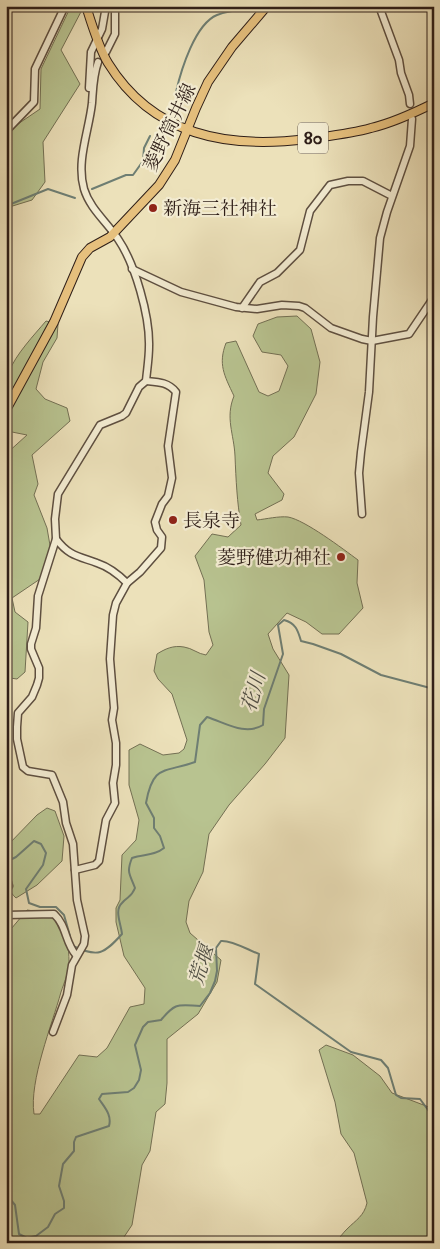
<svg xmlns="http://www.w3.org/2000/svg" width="440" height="1249" font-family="'IM FELL DW Pica','Noto Serif JP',serif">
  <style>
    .green { fill: #b8c390; stroke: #737054 }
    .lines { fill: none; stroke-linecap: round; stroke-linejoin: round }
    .stream { stroke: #6e7e73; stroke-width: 2 }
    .minor-casing { stroke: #5e4f40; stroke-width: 9 }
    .major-casing { stroke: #2e1e18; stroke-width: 10 }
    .minor { stroke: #f3ecd2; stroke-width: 6 }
    .major { stroke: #e6c07d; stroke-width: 8 }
    .poi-dot { fill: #8f2418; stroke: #f3ecd2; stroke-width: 2 }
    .labels { text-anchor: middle; stroke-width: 4.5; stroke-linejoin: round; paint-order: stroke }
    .shield { fill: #f3ecd2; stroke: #695c50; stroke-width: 1 }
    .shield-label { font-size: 18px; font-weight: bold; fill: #2e1e18 }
    .street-label { font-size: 19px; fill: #2e1e18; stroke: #f3ecd2 }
    .poi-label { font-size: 19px; fill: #2e1e18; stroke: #f3ecd2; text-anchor: start }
    .water-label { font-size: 20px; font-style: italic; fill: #4e4e45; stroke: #f3ecd2 }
  </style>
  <rect width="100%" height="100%" fill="#ece1ba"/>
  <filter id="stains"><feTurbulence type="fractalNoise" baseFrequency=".004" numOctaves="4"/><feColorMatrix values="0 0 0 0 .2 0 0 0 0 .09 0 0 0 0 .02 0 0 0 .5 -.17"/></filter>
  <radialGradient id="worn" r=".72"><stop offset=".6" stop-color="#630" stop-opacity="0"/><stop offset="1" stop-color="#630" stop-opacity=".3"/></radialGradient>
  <g class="green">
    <polygon points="71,6 84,6 61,50 80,84 43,142 45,182 32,200 6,208 6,139 15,126 40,109 41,69"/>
    <path d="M 297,316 L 311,329 L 320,362 L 316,394 L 294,437 L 273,456 L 268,473 L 284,494 L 282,500 L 255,514 L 257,520 C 266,519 279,516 288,517 C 305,520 343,549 358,560 L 357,583 L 363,608 L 339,634 L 322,634 L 306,622 L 287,613 L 268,634 L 273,649 L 289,675 L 285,738 L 265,764 L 229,805 L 209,834 L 203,872 L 189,901 L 186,922 L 190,933 L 221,960 L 217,982 L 198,1014 L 167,1039 L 167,1083 L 165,1104 L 156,1112 L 150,1151 L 142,1165 L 132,1225 L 120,1243 L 6,1243 L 6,935 L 27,910 C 59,913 69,932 69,962 C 69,972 64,983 61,992 C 52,1025 29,1081 34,1114 L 40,1114 L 79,1055 L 97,1057 L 107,1048 L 130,1007 L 144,1004 L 145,988 L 124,956 L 116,922 L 116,908 L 120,900 L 122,855 L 136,840 L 139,820 L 129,785 L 129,750 L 140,744 L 163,755 L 179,753 L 184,749 L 187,740 L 172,694 L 158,679 L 154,671 L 157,654 C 165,649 173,645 184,647 C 192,648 198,654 206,655 L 213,645 L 209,632 L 204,580 L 195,556 L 212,534 L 228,537 L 241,525 C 237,502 236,480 235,456 C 234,434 225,418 234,396 C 224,375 218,364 226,343 L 236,341 L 259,392 L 268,396 L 279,391 L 288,366 L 281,355 L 262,352 L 253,336 L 258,324 L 277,317 Z"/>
    <path d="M 46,321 L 58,324 L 57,338 L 43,362 L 36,389 L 45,399 L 67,408 L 70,421 L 32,455 L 38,484 L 34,495 L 47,528 L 52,557 L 43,577 L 12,598 L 15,612 L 28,622 L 25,672 L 17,679 L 10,678 L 6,675 L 6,454 L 27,435 L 7,431 C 5,416 4,386 9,372 C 15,355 35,334 46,321 Z"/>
    <path d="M 47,808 L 55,811 L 64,836 L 62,861 L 37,885 L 16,898 C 2,886 6,863 6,847 L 37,815 Z"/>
    <path d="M 326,1045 L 353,1055 L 380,1076 L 392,1093 L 434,1109 L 434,1243 L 336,1243 C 339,1238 343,1233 347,1229 C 356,1220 364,1216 367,1203 L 354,1153 L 341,1134 L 335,1102 L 319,1050 Z"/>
  </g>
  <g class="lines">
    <g class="stream">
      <path d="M 176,92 C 181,70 195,24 217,15 C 227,11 238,10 248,9 L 250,6"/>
      <polyline points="92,189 126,175 133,175 143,161 144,148 150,136"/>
      <polyline points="6,206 48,189 75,198"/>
      <polyline points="6,862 16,857 34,841 41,844 46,853 43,865 26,889 29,903 40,907 56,907 64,915 70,936"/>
      <path d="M 73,946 C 98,958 104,954 122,934 C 121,924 114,910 122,903 C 128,896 131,898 135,888 C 130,874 126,873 132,858 C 144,854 154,856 164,848 L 160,836 L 154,828 L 154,818 L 146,803 C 153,764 164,773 195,762 L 200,725 L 207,717 C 226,723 245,736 263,725 L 264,709 L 283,654 L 278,625 L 284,620 C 296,623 298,631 301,641 L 313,644 L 341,654 L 381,675 L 434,689"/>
      <polyline points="434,1151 432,1189 434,1190"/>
      <path d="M 6,1194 L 15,1205 L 19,1234 L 27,1238 L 36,1236 L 48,1227 L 55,1214 L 64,1208 L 64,1201 L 59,1186 L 63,1164 L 74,1151 L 74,1142 L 76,1137 L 109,1126 C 112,1115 105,1108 99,1099 L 102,1094 L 128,1092 L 134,1088 L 139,1080 L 141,1070 L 135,1045 L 143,1027 L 148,1022 L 161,1020 C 176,1002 178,1005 200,1006 L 210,993 L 215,981 L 217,971 L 216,948 L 221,941 C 232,940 248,950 259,954 L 255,984 L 351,1052 L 381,1060 L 388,1068 L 396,1095 L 401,1098 L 420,1099 L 431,1114 L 430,1130 L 434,1146"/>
    </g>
    <defs>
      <g id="minor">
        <polyline points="379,6 399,60 401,73 409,95 410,104"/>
        <polyline points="106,52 115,34 115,6"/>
        <polyline points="89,88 91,52 102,29 106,6"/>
        <polyline points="6,131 34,102 35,69 65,6"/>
        <polyline points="132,269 181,292 236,307 257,309 282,305 299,306 305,308 331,328 362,339 372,341 409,334 434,297"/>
        <polyline points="242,308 260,282 277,273 300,250 310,211 330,185 348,181 363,181 392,196"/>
        <polyline points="362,514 359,473 361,452 369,392 373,317 380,238 387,212 410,146 412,119"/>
        <path d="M 56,539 C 69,556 78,556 97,563 C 109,567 118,574 127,583"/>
        <path d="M 75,870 L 95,865 L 99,861 L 106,820 L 115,803 L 113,783 L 116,765 L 116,743 L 112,720 L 114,708 L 110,659 L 113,615 L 116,603 L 127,583 L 140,572 L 161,548 L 162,537 L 157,530 L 155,522 L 162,504 L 168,496 L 172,478 L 168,446 L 176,392 C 168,382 158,382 146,381"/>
        <polyline points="6,881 8,882 9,886 6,891"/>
        <path d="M 6,915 L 54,914 C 67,926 65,943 76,955"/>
        <path d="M 53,1032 L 67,995 L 72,965 L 84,944 L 85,936 L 77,900 L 73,844 L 66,823 L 63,802 L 52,775 L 28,771 L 23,767 L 17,739 L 17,727 L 18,713 L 32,697 L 37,685 L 39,678 L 39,668 L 31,649 L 31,644 L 36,628 L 38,596 L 56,539 L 55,519 L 58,494 L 100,425 L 122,416 L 126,413 L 139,387 L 146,381 C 147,370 149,358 149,347 C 150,316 135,264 118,239 C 107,222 90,209 84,189 C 76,161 89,131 92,103 C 93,89 93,76 98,62"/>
      </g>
      <g id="major">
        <path d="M 86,6 C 92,25 98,46 108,63 C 153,136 228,149 307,139 C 328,136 350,134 371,128 C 392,123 414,113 434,103"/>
        <polyline points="6,410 54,322 82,257 90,248 110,237 159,185 175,160 196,108 208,82 232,47 267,6"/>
      </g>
    </defs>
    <use href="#minor" class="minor-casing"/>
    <use href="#major" class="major-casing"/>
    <use href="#minor" class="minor"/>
    <use href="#major" class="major"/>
  </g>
  <g class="poi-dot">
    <circle cx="153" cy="208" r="5"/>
    <circle cx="173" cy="520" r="5"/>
    <circle cx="341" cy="557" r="5"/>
  </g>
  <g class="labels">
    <rect class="shield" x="298" y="122.5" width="30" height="31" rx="4"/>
    <g class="shield-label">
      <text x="313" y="144">80</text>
    </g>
    <g class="street-label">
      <text transform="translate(169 127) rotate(-64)" y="7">菱野筒井線</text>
    </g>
    <g class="poi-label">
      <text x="163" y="215">新海三社神社</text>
      <text x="183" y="527">長泉寺</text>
      <text x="331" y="564" text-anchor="end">菱野健功神社</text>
    </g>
    <g class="water-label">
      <text transform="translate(253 692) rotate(-74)" y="7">花川</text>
      <text transform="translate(201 965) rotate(-73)" y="7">荒堰</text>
    </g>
  </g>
  <rect width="440" height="1249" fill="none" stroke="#ece1ba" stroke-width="25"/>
  <rect x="8" y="8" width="425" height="1234" fill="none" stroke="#2e1e18" stroke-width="2.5"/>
  <rect x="12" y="12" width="415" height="1224" fill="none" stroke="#2e1e18"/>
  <rect width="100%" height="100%" filter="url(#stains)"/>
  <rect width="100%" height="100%" fill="url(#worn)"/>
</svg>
